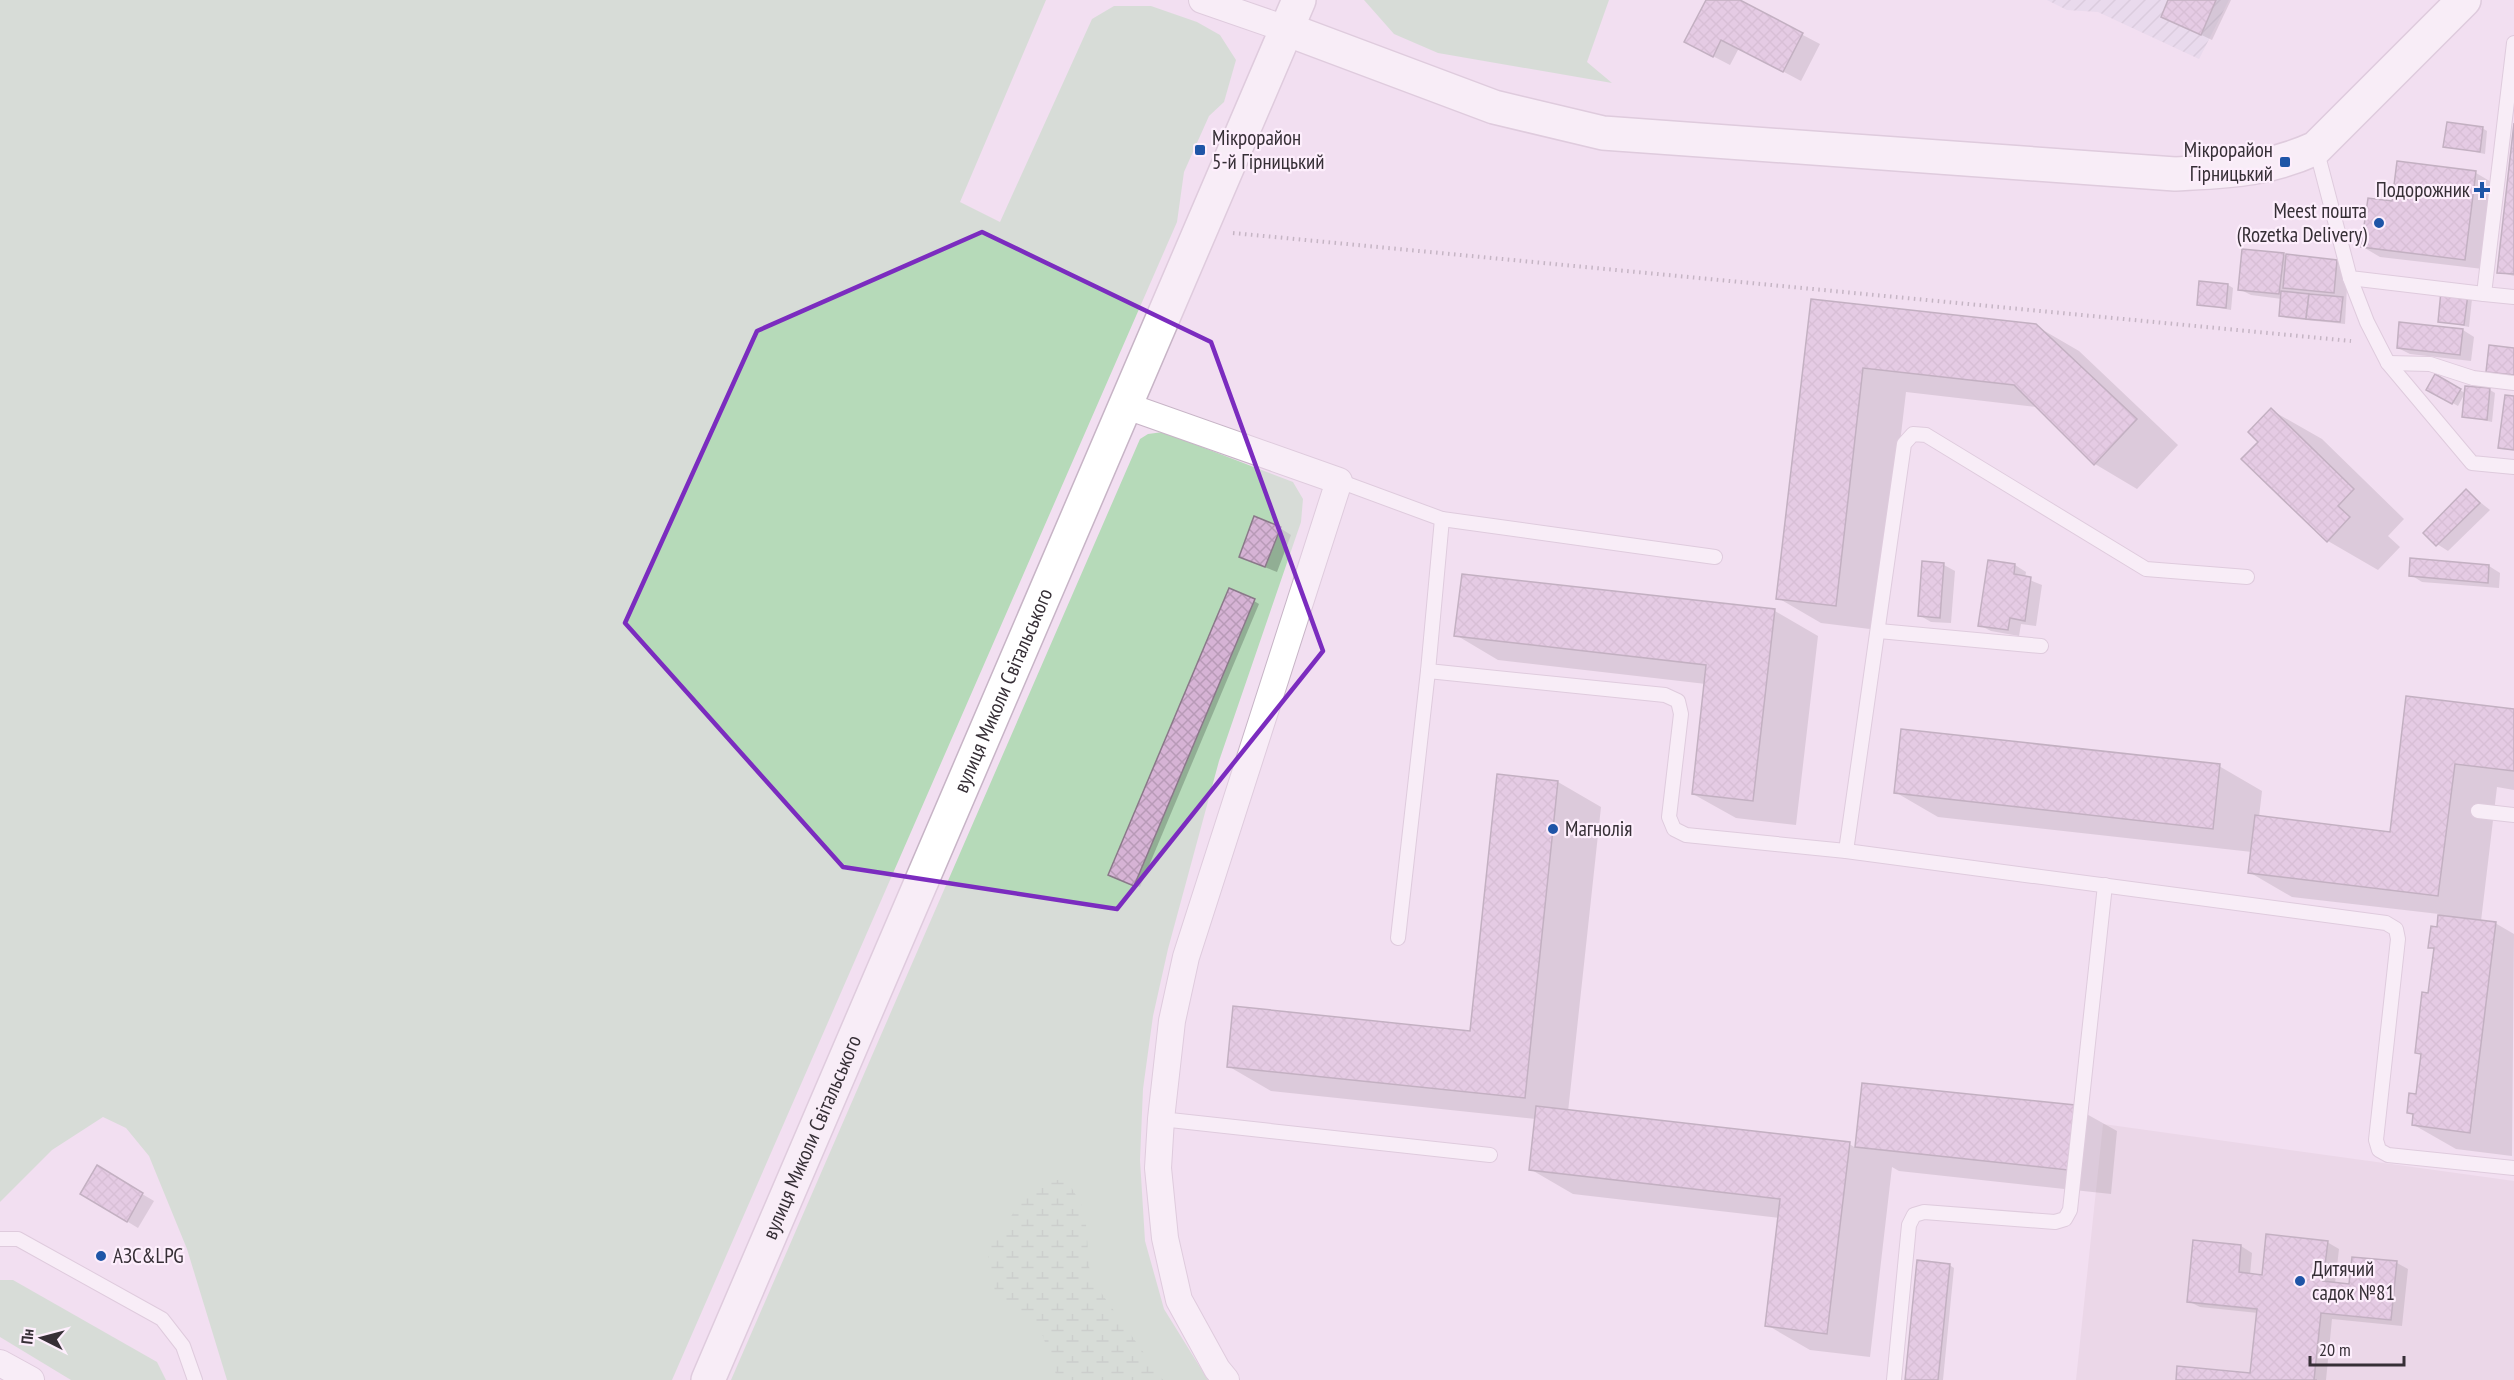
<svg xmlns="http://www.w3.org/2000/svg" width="2514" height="1380" font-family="'PT Sans Narrow',sans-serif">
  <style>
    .industrial { fill: url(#industrial-furrows) }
    .education { fill: #e2cedd }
    .grass { fill: #b6dab9 }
    .wetland { fill: url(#wetland-marsh) }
    .shadow { fill: #0003 }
    .building { fill: url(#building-cross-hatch); stroke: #8a7989; stroke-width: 1.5 }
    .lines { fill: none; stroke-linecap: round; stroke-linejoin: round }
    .service-casing { stroke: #c7b4c6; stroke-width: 16 }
    .minor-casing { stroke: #c7b4c6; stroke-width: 28 }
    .tertiary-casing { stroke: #c7b4c6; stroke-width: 36 }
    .secondary-casing { stroke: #c7b4c6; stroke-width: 36 }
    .path { stroke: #8f838f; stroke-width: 4; stroke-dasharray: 1.5 4.5; stroke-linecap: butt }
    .service { stroke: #fff; stroke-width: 14 }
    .minor { stroke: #fff; stroke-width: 26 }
    .tertiary { stroke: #fff; stroke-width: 33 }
    .secondary { stroke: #fff; stroke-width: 33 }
    .marked { fill: none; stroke: #7b2cbf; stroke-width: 4.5; stroke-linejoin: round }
    .poi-dot { fill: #1e55a7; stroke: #fdeefc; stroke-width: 2 }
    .labels { text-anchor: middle; stroke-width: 4.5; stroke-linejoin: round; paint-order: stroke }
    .poi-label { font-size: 21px; fill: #362f36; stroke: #fdeefc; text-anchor: start }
    .street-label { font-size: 21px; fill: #362f36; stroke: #fdeefc }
  </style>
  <defs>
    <pattern id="industrial-furrows" width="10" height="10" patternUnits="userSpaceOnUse" patternTransform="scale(1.5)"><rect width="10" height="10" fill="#ded4e8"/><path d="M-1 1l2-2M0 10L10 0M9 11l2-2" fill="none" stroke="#bfb6c8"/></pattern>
    <pattern id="wetland-marsh" width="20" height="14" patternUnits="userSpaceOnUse" patternTransform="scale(1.5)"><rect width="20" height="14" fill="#b6dab9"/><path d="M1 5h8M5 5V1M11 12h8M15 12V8" fill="none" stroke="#9dbba0"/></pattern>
    <pattern id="building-cross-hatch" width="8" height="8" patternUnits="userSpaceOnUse" patternTransform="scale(1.5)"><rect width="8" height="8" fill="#d6b3d5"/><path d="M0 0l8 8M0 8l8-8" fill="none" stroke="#b89ab7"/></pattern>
  </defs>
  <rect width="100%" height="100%" fill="#f2dff1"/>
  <polygon class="industrial" points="2047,0 2229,0 2199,59 2098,12 2067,10"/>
  <polygon class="education" points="2103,1124 2514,1181 2514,1380 2076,1380"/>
  <g class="grass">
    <polygon points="0,0 1046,0 960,202 1000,222 1092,19 1114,6 1151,6 1197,22 1220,35 1236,60 1224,102 1209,116 1184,172 1177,222 672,1380 227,1380 187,1249 149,1156 126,1128 103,1117 52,1150 0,1202"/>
    <polygon points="1364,0 1609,0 1587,62 1612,83 1438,53 1394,34"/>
    <polygon points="1163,432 1293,482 1303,499 1301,522 1219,761 1168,949 1153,1016 1143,1089 1140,1160 1145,1241 1164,1309 1208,1380 731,1380 1140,439 1148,434"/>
    <polygon points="0,1280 13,1280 157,1362 166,1380 71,1380 0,1337"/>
  </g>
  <polygon class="wetland" points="1066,1178 1085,1211 1090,1277 1163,1380 1058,1380 1039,1325 997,1301 987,1251 1032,1186"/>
  <g class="shadow">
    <polygon points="1708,0 1736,0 1820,44 1801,81 1739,48 1730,65 1703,51"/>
    <polygon points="2170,0 2231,0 2212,40 2174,22"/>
    <polygon points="2482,128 2487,131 2485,154 2445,146"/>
    <polygon points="2514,136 2514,276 2498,272"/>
    <polygon points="2398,163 2476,173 2493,183 2483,269 2380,257 2363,247 2393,203"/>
    <polygon points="2283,255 2337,261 2348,268 2345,324 2286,318 2280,315 2282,299 2251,295 2239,289"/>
    <polygon points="2228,285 2233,288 2231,310 2198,304"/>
    <polygon points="2442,293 2472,299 2469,327 2439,321"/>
    <polygon points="1812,301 2036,326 2079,351 2178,445 2137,489 2095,464 2037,407 1906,392 1878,630 1821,623 1778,598"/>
    <polygon points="2463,330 2474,337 2471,361 2410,354 2398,348"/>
    <polygon points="2514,350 2514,379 2499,378 2487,371"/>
    <polygon points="2436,376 2465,393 2458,406 2428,389"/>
    <polygon points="2490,390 2495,393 2492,422 2464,416"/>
    <polygon points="2271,410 2322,439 2404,519 2388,536 2400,547 2378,570 2328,541 2260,442"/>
    <polygon points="2466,491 2490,510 2448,551 2437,544"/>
    <polygon points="1280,528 1291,535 1277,572 1240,557"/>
    <polygon points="1944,565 1955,571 1951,623 1931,622 1919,615"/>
    <polygon points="2015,565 2026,572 2025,578 2042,585 2036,626 2021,624 2019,636 1991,631 1979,625"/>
    <polygon points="2489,566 2500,573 2499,588 2422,582 2411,575"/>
    <polygon points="1463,575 1775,611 1818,636 1796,825 1736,818 1693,794 1706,684 1498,660 1456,635"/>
    <polygon points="1254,601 1259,604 1140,887 1115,877"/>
    <polygon points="2407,698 2514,710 2514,790 2497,787 2481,921 2495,923 2514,934 2512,1156 2456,1149 2414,1125 2415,1115 2409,1112 2417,1095 2422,1055 2416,1052 2429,994 2435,950 2430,947 2438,928 2439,914 2292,897 2249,872 2252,852 1938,817 1895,792 2219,766 2262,791 2259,817 2391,833"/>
    <polygon points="1499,776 1558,782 1601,807 1568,1112 1849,1144 1856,1148 1863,1084 2074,1107 2117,1131 2111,1194 1899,1171 1892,1167 1870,1357 1810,1350 1767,1325 1780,1218 1573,1194 1530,1169 1536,1119 1271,1091 1228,1066 1471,1033"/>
    <polygon points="98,1168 154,1201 138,1228 82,1194"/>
    <polygon points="2327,1242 2339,1249 2335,1284 2350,1286 2397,1263 2408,1269 2402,1326 2332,1319 2326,1380 2177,1380 2252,1375 2258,1313 2200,1307 2188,1301 2241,1246 2252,1253 2250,1275 2263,1276"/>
    <polygon points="1949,1265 1954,1268 1943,1380 1906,1380"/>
  </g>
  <g class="building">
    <polygon points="1706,0 1740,0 1803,33 1783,72 1721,40 1713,57 1684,42"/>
    <polygon points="2168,0 2216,0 2201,35 2161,17"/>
    <polygon points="2447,122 2483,127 2480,152 2443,147"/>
    <polygon points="2514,123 2514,274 2497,273"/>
    <polygon points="2397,161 2476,171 2465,260 2361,247 2368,198 2392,201"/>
    <polygon points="2242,249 2284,253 2279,294 2238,290"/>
    <polygon points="2286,254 2337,260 2334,293 2283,288"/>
    <polygon points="2199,281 2228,284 2226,308 2197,305"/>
    <polygon points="2281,291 2309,294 2306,319 2279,316"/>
    <polygon points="2441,291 2468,294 2464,325 2438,322"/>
    <polygon points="2309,294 2343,297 2340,322 2306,319"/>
    <polygon points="1811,299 2036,324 2137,419 2094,465 2014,385 1863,368 1836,606 1776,599"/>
    <polygon points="2399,322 2463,329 2460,355 2397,348"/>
    <polygon points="2489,345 2514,348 2514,375 2486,372"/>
    <polygon points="2435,374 2461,389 2452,404 2426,390"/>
    <polygon points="2465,386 2490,388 2487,420 2462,417"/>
    <polygon points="2505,395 2514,396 2514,450 2498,448"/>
    <polygon points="2271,408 2354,489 2338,506 2350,517 2327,542 2241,459 2258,442 2248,432"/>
    <polygon points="2466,489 2480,503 2436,546 2423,533"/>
    <polygon points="1254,516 1281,527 1265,567 1239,557"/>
    <polygon points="2410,558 2489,565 2488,583 2409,576"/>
    <polygon points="1988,560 2015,564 2014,574 2031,577 2025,621 2010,618 2008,630 1978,626"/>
    <polygon points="1922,561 1944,563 1940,618 1918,616"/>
    <polygon points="1462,574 1775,609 1753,801 1692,794 1706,665 1454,636"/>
    <polygon points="1229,588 1255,599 1134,886 1108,875"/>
    <polygon points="2406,696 2514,709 2514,771 2455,764 2438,896 2248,873 2255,815 2390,832"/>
    <polygon points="1901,729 2220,764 2213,829 1894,793"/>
    <polygon points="1497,774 1558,781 1525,1098 1227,1067 1233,1006 1470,1031"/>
    <polygon points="2438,915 2496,922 2470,1133 2412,1125 2413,1114 2407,1113 2409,1093 2416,1094 2421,1054 2415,1053 2422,992 2428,993 2434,948 2428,948 2431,926 2437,927"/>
    <polygon points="1862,1083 2075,1105 2068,1170 1855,1147"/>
    <polygon points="1536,1106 1850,1142 1827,1334 1765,1326 1780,1199 1529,1170"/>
    <polygon points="97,1165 143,1193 127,1222 80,1194"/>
    <polygon points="2266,1234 2328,1241 2323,1281 2349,1284 2352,1257 2397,1261 2391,1320 2321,1313 2314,1380 2317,1380 2176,1380 2177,1366 2250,1373 2257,1309 2187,1302 2193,1240 2241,1245 2239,1272 2262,1275"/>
    <polygon points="1917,1260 1950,1264 1938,1380 1905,1380"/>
  </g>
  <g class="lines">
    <defs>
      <g id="service">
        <polyline points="2514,43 2484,294 2514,297"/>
        <polyline points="2316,148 2350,278 2484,294"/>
        <polyline points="2350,278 2367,322 2388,363 2472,463 2514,467"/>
        <polyline points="2388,363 2430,364 2473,378 2514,383"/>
        <polyline points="1339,481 1442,519 1428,671 1665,695 1678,701 1681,714 1669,817 1674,829 1686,835 1846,851 2386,923 2396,929 2398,939 2376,1140 2379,1150 2388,1155 2514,1168"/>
        <polyline points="1442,519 1715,557"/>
        <polyline points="1879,631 2041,646"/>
        <polyline points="2478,811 2514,815"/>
        <polyline points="1846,851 1904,444 1913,434 1926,435 2146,569 2247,577"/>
        <polyline points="1398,938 1428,671"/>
        <polyline points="1161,1119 1490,1155"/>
        <polyline points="0,1239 18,1239 162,1319 183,1346 195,1380"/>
        <polyline points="1894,1380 1909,1225 1914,1215 1924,1212 2055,1222 2065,1219 2070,1210 2105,885"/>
      </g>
      <g id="minor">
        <polyline points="1202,0 1286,29"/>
        <polyline points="1124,405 1339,481 1186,957 1172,1021 1161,1119 1158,1168 1165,1238 1179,1300 1217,1369 1226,1380"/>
        <polyline points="0,1363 31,1380"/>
      </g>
      <path id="tertiary" d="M 1286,29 L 1494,107 L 1603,133 L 2175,174 C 2229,171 2265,171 2316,148 L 2464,0"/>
      <g id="secondary">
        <path id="s1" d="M 708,1380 L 1299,0"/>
      </g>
    </defs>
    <use href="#service" class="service-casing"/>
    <use href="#minor" class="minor-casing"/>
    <use href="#tertiary" class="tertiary-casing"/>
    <use href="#secondary" class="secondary-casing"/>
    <polyline class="path" points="1233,233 2351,341"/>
    <use href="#service" class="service"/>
    <use href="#minor" class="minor"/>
    <use href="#tertiary" class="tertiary"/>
    <use href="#secondary" class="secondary"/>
  </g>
  <path d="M0 0H2514V1380H0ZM 982,232 L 1211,342 L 1323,651 L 1117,909 L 843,867 L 625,623 L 757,331 Z" fill="#f2dff1" fill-opacity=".55" fill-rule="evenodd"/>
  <path class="marked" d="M 982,232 L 1211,342 L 1323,651 L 1117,909 L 843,867 L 625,623 L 757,331 Z"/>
  <g class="poi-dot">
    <rect x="1194" y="144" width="12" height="12" rx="3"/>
    <rect x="2279" y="156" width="12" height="12" rx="3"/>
    <path d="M2479 181h6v6h6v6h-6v6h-6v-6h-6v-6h6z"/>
    <circle cx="2379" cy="223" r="6"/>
    <circle cx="1553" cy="829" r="6"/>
    <circle cx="101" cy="1256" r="6"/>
    <circle cx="2300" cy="1281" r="6"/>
  </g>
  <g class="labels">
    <g class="poi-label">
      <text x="1212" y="145">Мiкрорайон<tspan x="1212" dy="24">5-й Гiрницький</tspan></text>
      <text x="2273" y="157" text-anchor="end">Мiкрорайон<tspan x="2273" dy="24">Гiрницький</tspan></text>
      <text x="2470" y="197" text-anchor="end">Подорожник</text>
      <text x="2367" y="218" text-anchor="end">Meest пошта<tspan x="2367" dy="24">(Rozetka Delivery)</tspan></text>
      <text x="1565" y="836">Магнолія</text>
      <text x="113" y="1263">АЗС&amp;LPG</text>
      <text x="2312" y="1276">Дитячий<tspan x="2312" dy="24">садок №81</tspan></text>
    </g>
    <g class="street-label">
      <text dy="7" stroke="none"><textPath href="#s1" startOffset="750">вулиця Миколи Світальського</textPath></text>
      <text dy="7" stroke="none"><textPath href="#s1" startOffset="264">вулиця Миколи Світальського</textPath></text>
    </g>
  </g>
  <g transform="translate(42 1338) rotate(276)" stroke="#fdeefc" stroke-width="4.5" paint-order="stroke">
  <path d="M0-4.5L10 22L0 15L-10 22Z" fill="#362f36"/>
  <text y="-9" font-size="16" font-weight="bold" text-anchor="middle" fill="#362f36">Пн</text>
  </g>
  <path d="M2310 1356v9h94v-9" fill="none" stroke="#362f36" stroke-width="3"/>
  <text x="2319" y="1356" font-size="18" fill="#362f36" stroke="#fdeefc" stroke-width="4.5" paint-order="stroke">20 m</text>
</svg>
